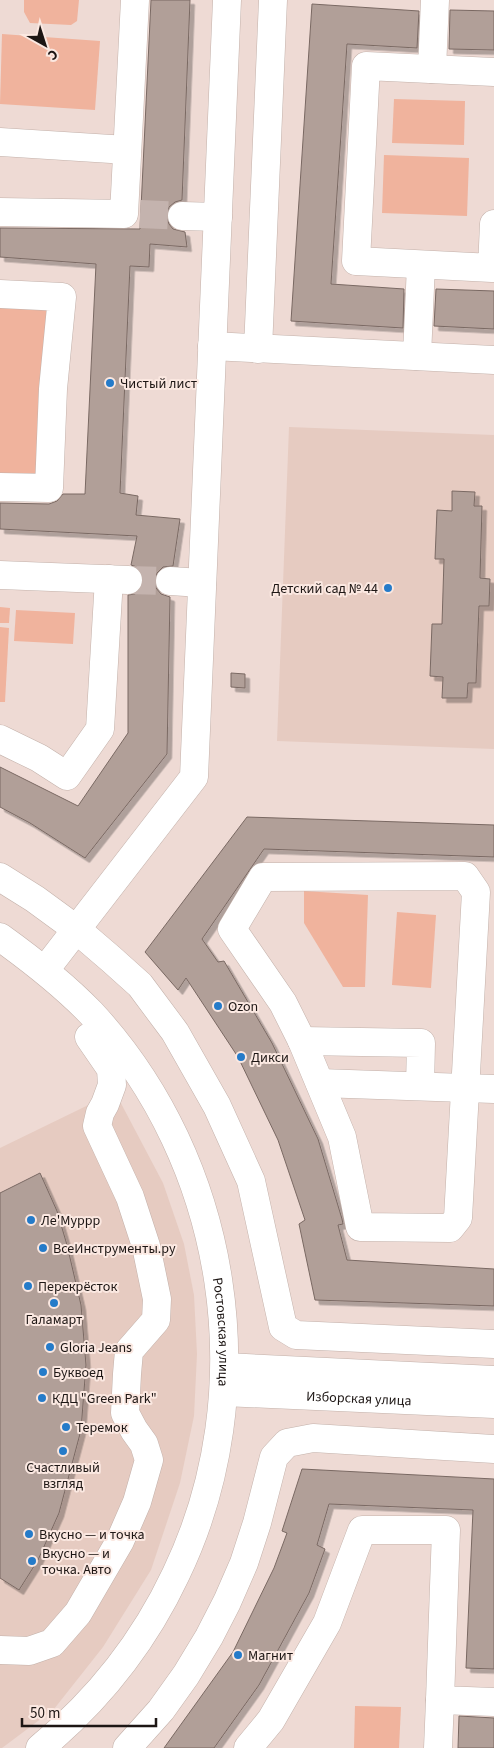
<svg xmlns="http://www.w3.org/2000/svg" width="494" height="1748" font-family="'Source Sans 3',sans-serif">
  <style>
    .built { fill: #e6cbc1 }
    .green { fill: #f0b39d }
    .building { fill: #b19f98; stroke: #7a6963; filter: url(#shadow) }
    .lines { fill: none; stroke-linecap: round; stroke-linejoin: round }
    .minor-tunnel { stroke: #c4b3ae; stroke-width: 28; stroke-dasharray: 28 14; stroke-linecap: butt }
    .minor-casing { stroke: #c3b1aa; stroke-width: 29 }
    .minor { stroke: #fff; stroke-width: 28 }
    .poi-dot { fill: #257bc9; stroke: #fbe8e1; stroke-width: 2 }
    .labels { text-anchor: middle; stroke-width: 4; stroke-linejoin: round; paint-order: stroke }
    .poi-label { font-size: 14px; fill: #1d1614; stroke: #fbe8e1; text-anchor: start }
    .street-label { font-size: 14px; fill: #1d1614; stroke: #fbe8e1 }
  </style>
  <defs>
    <filter id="shadow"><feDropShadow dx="4.5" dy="4.5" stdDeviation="0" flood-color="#0004"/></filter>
  </defs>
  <rect width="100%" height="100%" fill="#eedad4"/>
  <g class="built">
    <polygon points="289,427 494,435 494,749 277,741"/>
    <polygon points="115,1092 163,1183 184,1244 194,1295 197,1354 194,1416 180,1483 151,1570 103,1647 54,1709 2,1748 0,1748 0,1148"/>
  </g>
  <g class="green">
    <polygon points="24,0 79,0 77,21 71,25 30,23 24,12"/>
    <polygon points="2,34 100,41 95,110 0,104"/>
    <polygon points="394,99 465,101 464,145 392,143"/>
    <polygon points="384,155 469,158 467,216 382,213"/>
    <polygon points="0,304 54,307 42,478 0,476"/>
    <polygon points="0,607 10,608 9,623 0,623"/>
    <polygon points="16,610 75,613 73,644 14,641"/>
    <polygon points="0,627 9,628 5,702 0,702"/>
    <polygon points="304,891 368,895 365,987 343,987 304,923"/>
    <polygon points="397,912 436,915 431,988 392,985"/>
    <polygon points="355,1706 401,1707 399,1748 354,1748"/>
  </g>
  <g class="building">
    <polygon points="151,0 190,0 182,200 175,202 169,207 166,216 169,224 173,229 185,232 187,247 150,244 149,267 130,266 120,493 138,496 136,515 180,519 173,566 163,567 157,573 154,581 156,588 161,594 170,597 167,754 85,858 30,823 0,807 0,767 78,806 128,733 128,595 135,594 141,589 144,580 142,572 137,567 131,565 137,536 0,529 0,503 49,504 57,501 63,494 85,494 96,264 0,257 0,228 140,229"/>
    <polygon points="312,4 419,11 417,48 347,44 331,284 404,289 403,328 291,321"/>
    <polygon points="450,10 494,11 494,50 449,49"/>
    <polygon points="436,289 494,291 494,329 434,326"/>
    <polygon points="452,491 475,492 474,506 482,506 480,578 490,579 489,606 479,606 476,683 468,683 467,698 442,698 443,677 430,676 432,624 442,624 444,559 435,559 437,510 452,511"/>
    <polygon points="231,673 245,674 245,688 231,687"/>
    <polygon points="247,817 494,825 494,857 264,849 202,939 218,962 224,961 272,1043 318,1139 342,1219 343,1224 338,1225 347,1260 494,1269 494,1306 315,1300 299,1224 305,1220 278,1140 238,1057 186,978 178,990 145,952"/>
    <polygon points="40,1173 57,1211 67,1245 81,1305 86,1365 81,1430 59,1513 38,1560 19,1590 0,1578 0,1193"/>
    <polygon points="302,1469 494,1479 494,1669 466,1668 473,1510 329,1504 317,1545 325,1549 309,1593 259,1685 214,1748 164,1748 233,1652 274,1568 287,1533 282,1531"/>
    <polygon points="459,1716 494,1718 494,1748 458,1748"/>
  </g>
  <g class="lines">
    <g class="minor-tunnel">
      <polyline points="140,214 182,216"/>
      <polyline points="128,580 170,581"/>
    </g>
    <defs>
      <g id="minor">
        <polyline points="432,69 435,0"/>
        <polyline points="494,72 366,66 356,261 492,268 494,224"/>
        <polyline points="0,142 127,150"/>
        <polyline points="0,212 124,214 135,0"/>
        <polyline points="182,216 218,217"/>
        <polyline points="0,294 62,297 53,389 49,488 0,487"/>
        <polyline points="212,346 494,360"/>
        <polyline points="258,349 273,0"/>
        <polyline points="417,356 421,265"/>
        <polyline points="0,575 128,580"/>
        <polyline points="170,581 202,583"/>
        <polyline points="0,739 39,758 67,776 100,729 109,579"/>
        <polygon points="465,876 476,892 458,1218 450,1228 360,1227 342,1137 302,1041 283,1003 232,929 263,877"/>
        <polyline points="0,877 35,899 76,929 111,959 140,985 175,1032 217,1106 251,1181 283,1327 296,1335 494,1344"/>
        <path id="s1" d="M 0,937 C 32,960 63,984 91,1013 C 229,1162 264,1391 176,1574 C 144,1642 97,1701 40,1748"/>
        <polyline points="45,970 194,777 227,0"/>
        <polyline points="302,1041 421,1043 420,1086"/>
        <polyline points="320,1083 494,1089"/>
        <polyline points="225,1367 494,1380"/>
        <path id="s2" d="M 224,1392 L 494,1404"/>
        <polyline points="0,1650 29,1651 52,1643 78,1613 120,1541 137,1502 149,1460 144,1444 134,1430 125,1413 127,1374 129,1351 156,1320 157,1299 146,1246 130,1197 97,1126 100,1113 105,1104 112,1085 111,1069 89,1037"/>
        <polyline points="127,1748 161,1710 186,1675 209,1637 227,1602 244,1563 257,1523 274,1457 287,1443 313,1438 494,1449"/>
        <polyline points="248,1748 271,1720 327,1623 362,1530 446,1530 440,1700 494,1702"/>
        <polyline points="438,1748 440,1700"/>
      </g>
    </defs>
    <use href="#minor" class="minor-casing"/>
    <use href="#minor" class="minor"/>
  </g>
  <g class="poi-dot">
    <circle cx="110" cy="383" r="5"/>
    <circle cx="388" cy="588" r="5"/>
    <circle cx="218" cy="1006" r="5"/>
    <circle cx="241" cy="1057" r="5"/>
    <circle cx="31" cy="1220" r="5"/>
    <circle cx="43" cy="1248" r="5"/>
    <circle cx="28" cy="1286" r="5"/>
    <circle cx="54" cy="1303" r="5"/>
    <circle cx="50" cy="1347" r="5"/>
    <circle cx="43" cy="1372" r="5"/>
    <circle cx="42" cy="1398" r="5"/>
    <circle cx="66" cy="1427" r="5"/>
    <circle cx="63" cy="1451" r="5"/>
    <circle cx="29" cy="1534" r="5"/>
    <circle cx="32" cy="1561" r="5"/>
    <circle cx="238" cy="1655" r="5"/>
  </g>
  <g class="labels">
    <g class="poi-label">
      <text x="120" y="388">Чистый лист</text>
      <text x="378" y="593" text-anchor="end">Детский сад № 44</text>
      <text x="228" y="1011">Ozon</text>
      <text x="251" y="1062">Дикси</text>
      <text x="41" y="1225">Ле'Муррр</text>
      <text x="53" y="1253">ВсеИнструменты.ру</text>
      <text x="38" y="1291">Перекрёсток</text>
      <text x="54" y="1324" text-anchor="middle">Галамарт</text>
      <text x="60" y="1352">Gloria Jeans</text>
      <text x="53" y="1377">Буквоед</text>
      <text x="52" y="1403">КДЦ "Green Park"</text>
      <text x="76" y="1432">Теремок</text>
      <text x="63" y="1472" text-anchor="middle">Счастливый<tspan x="63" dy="16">взгляд</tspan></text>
      <text x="39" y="1539">Вкусно — и точка</text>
      <text x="42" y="1558">Вкусно — и<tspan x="42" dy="16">точка. Авто</tspan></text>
      <text x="248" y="1660">Магнит</text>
    </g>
    <g class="street-label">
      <text dy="5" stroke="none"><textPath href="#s1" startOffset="471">Ростовская улица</textPath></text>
      <text dy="5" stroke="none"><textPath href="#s2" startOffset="135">Изборская улица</textPath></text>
    </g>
  </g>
  <g transform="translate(45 45) rotate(141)" stroke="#fbe8e1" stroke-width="4" paint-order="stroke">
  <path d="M0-4L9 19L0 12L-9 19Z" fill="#1d1614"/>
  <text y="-8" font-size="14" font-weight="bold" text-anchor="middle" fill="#1d1614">С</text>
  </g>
  <path d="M22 1718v8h134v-8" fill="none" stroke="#1d1614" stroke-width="2.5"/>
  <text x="30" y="1718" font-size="15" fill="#1d1614" stroke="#fbe8e1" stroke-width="4" paint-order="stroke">50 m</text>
</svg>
